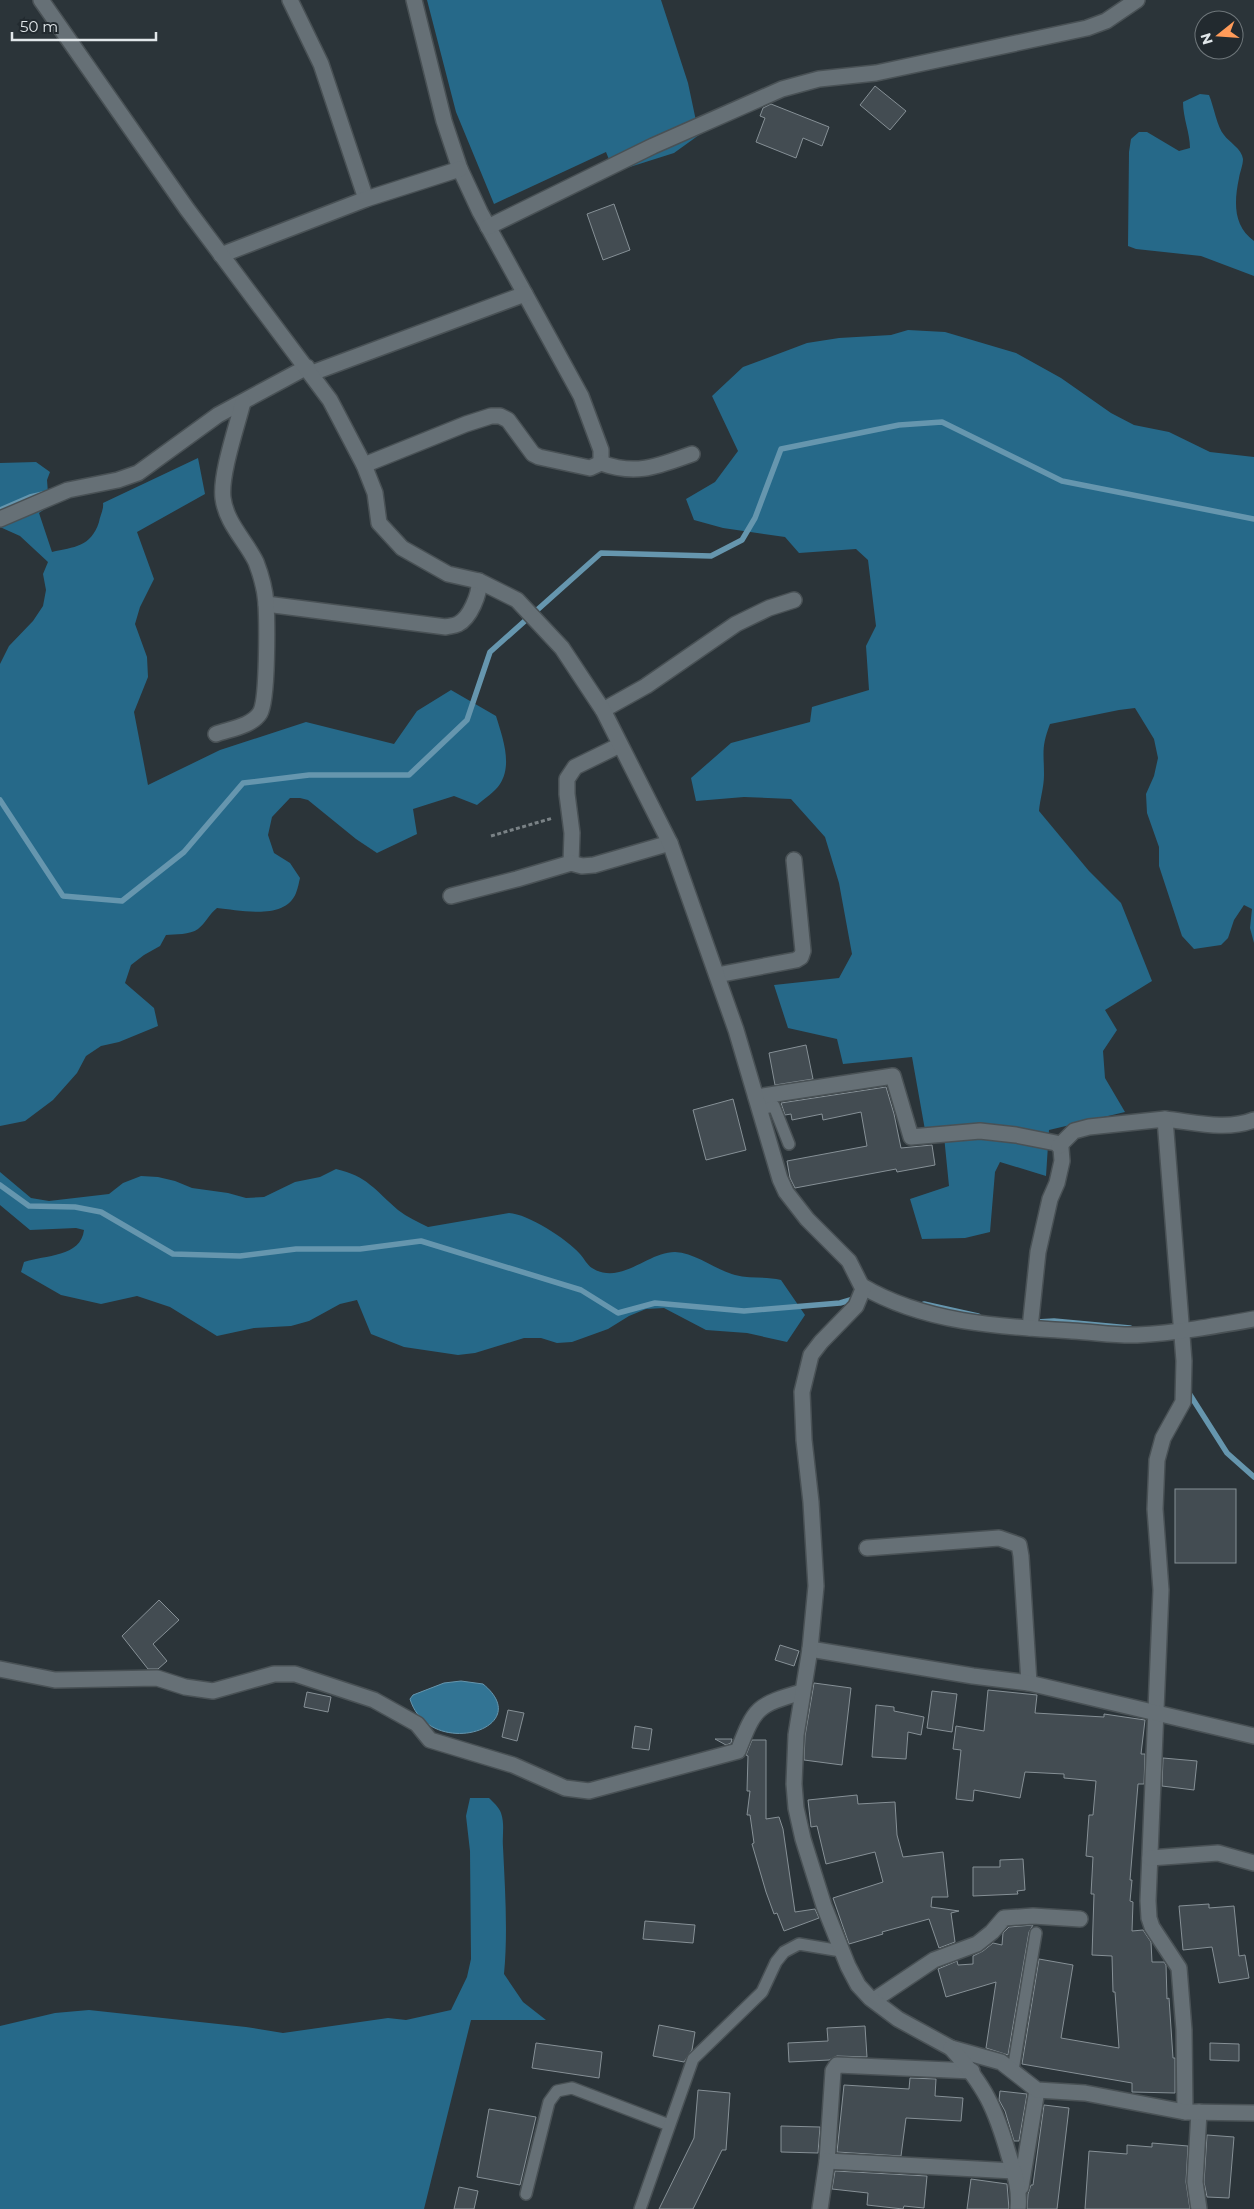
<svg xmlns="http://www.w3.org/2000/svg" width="1254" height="2209" font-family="Montserrat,sans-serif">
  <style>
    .forest { fill: #266989 }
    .water { fill: #327494; stroke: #6696ae }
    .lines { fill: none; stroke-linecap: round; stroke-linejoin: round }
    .stream { stroke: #6696ae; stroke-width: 5.5 }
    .building { fill: #434c52; stroke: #869096 }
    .service-casing { stroke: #495155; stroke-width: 14 }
    .minor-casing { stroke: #495155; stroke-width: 18 }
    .tertiary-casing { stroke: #495155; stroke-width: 18 }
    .path { stroke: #7a8286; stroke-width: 3; stroke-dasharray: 4 2.5; stroke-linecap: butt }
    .service { stroke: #667076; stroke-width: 11 }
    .minor { stroke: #667076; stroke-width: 15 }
    .tertiary { stroke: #667076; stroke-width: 15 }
  </style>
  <rect width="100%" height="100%" fill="#2b3439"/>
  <g class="forest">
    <polygon points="427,0 661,0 688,83 699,135 674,153 614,172 606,152 494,204 456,112"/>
    <path d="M 1200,94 L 1209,95 C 1214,107 1217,127 1224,135 C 1229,142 1242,149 1243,159 C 1243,165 1240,172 1239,178 C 1234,202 1233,226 1254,241 L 1254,276 L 1201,256 L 1136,249 L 1128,246 L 1129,152 L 1131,139 L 1139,132 L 1147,132 L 1179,151 L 1190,148 C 1190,133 1183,118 1183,102 Z"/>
    <path d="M 908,330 L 945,332 L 1016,353 L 1061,378 L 1111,413 L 1134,425 L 1169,432 L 1210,452 L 1254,457 L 1254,943 L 1250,928 L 1252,909 L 1244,905 L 1234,920 L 1228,938 L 1221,945 L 1194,949 L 1182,936 L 1159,866 L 1159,847 L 1147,813 L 1146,794 L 1154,776 L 1158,758 L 1154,739 L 1135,708 L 1119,710 L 1050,724 C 1041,748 1044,752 1044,775 C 1044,787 1040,799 1039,811 L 1089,871 L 1121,903 L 1152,981 L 1105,1010 L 1117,1030 L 1103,1051 L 1105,1078 L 1125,1112 L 1049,1130 L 1046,1176 L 1000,1162 L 995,1172 L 990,1232 L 965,1238 L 922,1239 L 910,1199 L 949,1186 L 944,1136 L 925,1130 L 912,1057 L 843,1064 L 837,1039 L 788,1028 L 774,985 L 839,978 L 852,954 L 839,883 L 825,837 L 791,799 L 744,797 L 696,801 L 691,778 L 731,743 L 810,722 L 812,707 L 869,690 L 866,646 L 876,626 L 868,560 L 856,549 L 799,553 L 785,537 L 723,528 L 694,520 L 686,499 L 715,482 L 738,451 L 712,396 L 743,367 L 807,343 L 839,338 L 891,335 Z"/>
    <path d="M 198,458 L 205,494 L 137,532 L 154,579 L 140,607 L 135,624 L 147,657 L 148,677 L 134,712 L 148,785 L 220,750 L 306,722 L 394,744 L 417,711 L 451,690 L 496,716 C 502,736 513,764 500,784 C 495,792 484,799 477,805 L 454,796 L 413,809 L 417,834 L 377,853 L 356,839 L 308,800 L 300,798 L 290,798 L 272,817 L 268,835 L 274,853 L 290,863 L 300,878 C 299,882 298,888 296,893 C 285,921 240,910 217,908 C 209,914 206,923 198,929 C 190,935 175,934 166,935 L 160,946 L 144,955 L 131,965 L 125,983 L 154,1008 L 158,1026 L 119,1042 L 101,1046 L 86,1056 L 77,1073 L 53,1100 L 25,1121 L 0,1126 L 0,664 L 9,646 L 33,621 L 43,606 L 46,590 L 43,574 L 48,562 L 20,536 L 0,527 L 0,463 L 36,462 L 50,472 L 47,480 L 49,506 L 39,513 L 52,552 C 74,547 91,547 99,522 C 100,516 104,509 103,503 Z"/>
    <path d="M 336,1169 C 367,1176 375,1190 398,1210 C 407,1217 418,1222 428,1227 L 509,1213 C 528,1214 567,1239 580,1254 C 584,1258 587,1265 592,1268 C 621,1286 647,1252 675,1252 C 696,1253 716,1270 735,1275 C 750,1279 766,1276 781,1280 L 805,1315 L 787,1342 L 747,1333 L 706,1330 L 664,1308 L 646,1309 L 629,1316 L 608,1329 L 572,1342 L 557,1343 L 541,1338 L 524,1338 L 475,1353 L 458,1355 L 404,1347 L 371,1334 L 357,1300 L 340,1304 L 309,1321 L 291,1326 L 254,1328 L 217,1336 L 170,1307 L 137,1296 L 101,1304 L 61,1295 L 21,1272 L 24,1262 C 45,1255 81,1257 84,1230 L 76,1228 L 30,1230 L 0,1205 L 0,1172 L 31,1198 L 49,1201 L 109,1194 L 123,1183 L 141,1176 L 158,1177 L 175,1181 L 192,1188 L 228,1193 L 246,1198 L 264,1197 L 295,1182 L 320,1177 Z"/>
    <path d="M 470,1798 L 489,1798 C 493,1802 499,1807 501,1813 C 505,1825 502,1835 503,1847 C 505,1889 508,1933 504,1974 L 523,2002 L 546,2020 L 471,2020 L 424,2209 L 0,2209 L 0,2026 L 55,2013 L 89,2010 L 246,2027 L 283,2033 L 388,2018 L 406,2020 L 451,2010 L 467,1977 L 471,1959 L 470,1851 L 466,1816 Z"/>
  </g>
  <path class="water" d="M 461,1681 L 483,1684 C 538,1729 429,1761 410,1699 L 413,1695 L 444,1683 Z"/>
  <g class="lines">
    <g class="stream">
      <polyline points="0,510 30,497 43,494"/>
      <polyline points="0,800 63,896 122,901 184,852 243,783 309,775 409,775 467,720 490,652 601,553 711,556 742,540 755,518 781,449 899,425 942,422 1062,481 1254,519"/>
      <polyline points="0,1185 29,1206 75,1207 101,1212 173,1254 240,1256 296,1249 360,1249 421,1241 581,1290 618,1313 655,1303 744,1311 840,1303 857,1298"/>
      <polyline points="924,1304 978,1316"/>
      <polyline points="1037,1322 1054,1321 1130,1328"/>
      <polyline points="1187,1390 1227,1453 1254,1477"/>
    </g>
  </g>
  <g class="building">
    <polygon points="875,86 906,111 890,130 860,105"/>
    <polygon points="771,104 829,127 822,146 803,138 796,158 756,142 765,118 760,116 763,108"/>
    <polygon points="614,204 630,250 603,260 587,214"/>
    <polygon points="806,1045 813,1079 775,1085 769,1053"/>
    <polygon points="886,1087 894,1114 901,1148 932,1145 935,1165 897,1172 896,1169 795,1188 790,1178 787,1161 867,1146 861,1112 823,1120 822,1114 792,1120 791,1114 785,1115 781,1103"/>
    <polygon points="733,1099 746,1150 706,1160 693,1110"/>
    <rect x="1175" y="1489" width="61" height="74"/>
    <polygon points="159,1600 179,1620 153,1644 167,1661 158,1669 148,1669 122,1636"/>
    <polygon points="780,1645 799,1651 794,1666 775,1660"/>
    <polygon points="814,1683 851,1688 842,1765 804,1760 805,1736"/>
    <polygon points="988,1690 1037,1695 1035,1713 1104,1717 1104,1714 1145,1720 1141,1754 1145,1754 1144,1784 1138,1784 1130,1880 1132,1880 1130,1901 1133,1902 1132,1931 1143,1930 1151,1942 1152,1962 1164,1962 1166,1965 1167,1999 1169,1998 1173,2058 1175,2058 1175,2093 1132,2092 1132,2083 1022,2064 1039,1959 1073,1965 1061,2038 1119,2048 1115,1992 1113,1992 1112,1956 1092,1955 1094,1894 1091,1894 1093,1857 1086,1856 1089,1815 1093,1815 1096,1781 1064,1778 1064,1774 1025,1772 1020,1798 974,1790 973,1801 956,1799 961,1750 953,1749 956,1726 984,1731"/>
    <polygon points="932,1691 957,1694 952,1732 927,1728"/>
    <polygon points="307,1692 331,1697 328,1712 304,1707"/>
    <polygon points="876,1705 894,1707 894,1711 924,1717 921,1735 908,1732 906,1759 872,1757"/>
    <polygon points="508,1710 524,1713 517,1741 502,1737"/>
    <polygon points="635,1726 652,1729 649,1750 632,1748"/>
    <polygon points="715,1739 732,1739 731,1743 726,1745"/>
    <polygon points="752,1740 766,1740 766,1819 779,1817 783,1829 795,1912 815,1909 819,1918 784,1931 777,1913 774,1914 766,1892 752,1844 754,1843 750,1815 747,1815 750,1791 747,1791 748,1756 746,1755"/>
    <polygon points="1163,1758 1197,1761 1194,1790 1162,1786"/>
    <polygon points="857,1795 858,1804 895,1802 897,1835 903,1857 943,1852 948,1897 932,1897 931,1907 959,1911 951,1913 955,1942 939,1948 929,1919 882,1932 883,1934 849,1944 833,1898 883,1882 875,1852 826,1864 817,1826 811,1827 808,1800"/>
    <polygon points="1023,1859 1025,1890 1017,1891 1018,1894 973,1896 973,1867 1000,1867 1000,1860"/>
    <polygon points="1209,1904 1209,1908 1234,1906 1239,1956 1245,1955 1249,1978 1219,1983 1212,1947 1183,1950 1179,1906"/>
    <polygon points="645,1921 695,1925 693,1943 643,1939"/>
    <polygon points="1033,1925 1029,1932 1008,2055 986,2048 996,1982 946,1997 938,1969 957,1961 958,1965 973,1964 973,1956 983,1951 993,1943 1002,1945 1003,1933 1009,1927"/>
    <polygon points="659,2025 695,2032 692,2050 684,2062 653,2056"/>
    <polygon points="865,2026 867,2057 837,2056 829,2060 789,2062 788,2043 828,2041 827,2028"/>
    <polygon points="536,2043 602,2052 599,2078 532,2068"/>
    <polygon points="1210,2043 1239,2044 1239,2061 1210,2060"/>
    <polygon points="910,2078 936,2079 935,2096 963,2098 961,2121 906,2118 901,2156 837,2152 844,2085 909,2089"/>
    <polygon points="698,2090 730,2093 726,2150 722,2150 693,2209 659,2209 694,2138"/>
    <polygon points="1000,2091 1027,2094 1019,2141 1014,2141 1005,2111 999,2100"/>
    <polygon points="1044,2105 1069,2108 1057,2209 1027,2209 1028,2194 1031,2185 1033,2185"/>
    <polygon points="489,2109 536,2117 520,2185 477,2177"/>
    <polygon points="781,2126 820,2127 818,2153 781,2152"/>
    <polygon points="1207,2135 1234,2137 1229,2198 1207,2197 1204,2182"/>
    <polygon points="1152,2143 1188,2146 1186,2182 1190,2209 1085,2209 1089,2151 1127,2154 1127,2145 1152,2147"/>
    <polygon points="835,2171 927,2176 924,2208 904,2206 903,2209 867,2205 868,2193 832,2189"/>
    <polygon points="971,2179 1007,2184 1009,2209 967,2209"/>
    <polygon points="459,2187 478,2191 474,2209 454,2209"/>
  </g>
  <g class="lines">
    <defs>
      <g id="service">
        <polyline points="759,1109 774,1106 789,1144"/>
        <polyline points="1013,2070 1036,1933"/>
        <polyline points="526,2194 549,2102 557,2091 572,2088 669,2125"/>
        <polyline points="640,2209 693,2059 762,1992 776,1962 784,1952 799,1944 841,1951"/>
      </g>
      <g id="minor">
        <polyline points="290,0 321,64 366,199"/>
        <polyline points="414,0 444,121 460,169 480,212 581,396 601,450 601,463"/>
        <polyline points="488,227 653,146 782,89 819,79 876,73 1087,28 1106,21 1137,0"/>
        <polyline points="221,255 366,199 460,169"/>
        <polyline points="312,373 525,294"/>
        <path d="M 364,465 L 466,424 L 491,416 L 500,416 L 508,420 L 533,454 L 539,457 L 590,468 L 601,463 C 637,476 658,466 692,454"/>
        <polyline points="0,519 68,490 118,480 138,473 218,415 307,367"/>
        <path d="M 266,604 L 446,627 C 449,626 454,626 458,624 C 470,618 480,594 479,581"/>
        <polyline points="603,710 646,686 736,624 769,608 794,600"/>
        <path d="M 216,734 C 230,729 252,726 260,713 C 268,700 267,621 266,603 C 265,590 261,575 256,562 C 246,541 226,523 223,498 C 220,475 237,426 243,402"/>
        <polyline points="571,863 572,833 567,794 567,779 575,767 620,745"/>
        <polyline points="451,896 517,879 571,863 582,866 594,865 670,843"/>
        <polyline points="717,975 796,960 801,957 803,951 794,860"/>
        <polyline points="756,1097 893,1076 911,1137 980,1131 1016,1135 1056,1143 1061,1148 1062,1161 1057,1183 1050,1199 1038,1252 1030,1328"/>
        <path d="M 1165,1119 C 1194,1122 1226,1131 1254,1120"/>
        <polyline points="1059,1146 1074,1131 1089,1127 1165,1119 1184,1361 1183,1402 1163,1438 1157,1460 1155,1509 1161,1590 1148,1901 1149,1918 1152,1927 1179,1968 1184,2030 1185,2112"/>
        <path d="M 862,1286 C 924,1323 1002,1327 1072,1331 C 1094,1332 1116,1336 1137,1335 C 1176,1333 1215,1326 1254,1319"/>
        <polyline points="867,1548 999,1538 1019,1545 1021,1556 1029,1683"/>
        <polyline points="810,1649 973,1676 1029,1683 1254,1736"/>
        <path d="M 0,1669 L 55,1680 L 157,1678 L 185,1687 L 213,1691 L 274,1674 L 295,1674 L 374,1700 L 417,1724 L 430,1740 L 513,1765 L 565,1788 L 589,1791 L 738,1751 C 755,1707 757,1705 802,1692"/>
        <polyline points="1150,1858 1218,1853 1254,1863"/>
        <polyline points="874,2000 934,1960 977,1944 992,1932 1004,1918 1033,1916 1080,1919"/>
        <polyline points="972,2071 837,2065 833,2071 827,2161 1014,2171"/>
        <polyline points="1199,2112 1195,2182 1199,2209"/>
        <polyline points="1021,2187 1037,2090"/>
        <polyline points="820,2209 827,2161"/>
      </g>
      <g id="tertiary">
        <polyline points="41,0 187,209 330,400 364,465 375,493 379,523 402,548 448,574 479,581 517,600 562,648 603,710 670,843 736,1030 780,1179 786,1192 807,1219 849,1261 863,1289 856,1306 821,1342 811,1355 802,1392 804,1440 811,1502 816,1586 810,1649 796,1735 794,1784 796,1808 803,1839 824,1906 848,1966 858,1985 870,1998 898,2019 951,2048 1001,2062 1037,2090 1085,2093 1185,2112 1254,2113"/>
        <path d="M 951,2048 C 985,2086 995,2107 1009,2156 C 1015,2175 1020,2189 1018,2209"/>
      </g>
    </defs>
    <use href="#service" class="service-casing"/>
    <use href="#minor" class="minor-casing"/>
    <use href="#tertiary" class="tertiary-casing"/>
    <polyline class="path" points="491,836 553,818"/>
    <use href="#service" class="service"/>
    <use href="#minor" class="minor"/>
    <use href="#tertiary" class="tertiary"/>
  </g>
  <g transform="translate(1219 35) rotate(253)"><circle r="24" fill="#222a2f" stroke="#6e767a"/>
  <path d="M0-4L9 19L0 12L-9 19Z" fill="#ff9b59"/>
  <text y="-8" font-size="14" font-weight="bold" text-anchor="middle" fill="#e1e7ea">N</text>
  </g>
  <path d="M12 32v8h144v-8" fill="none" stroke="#e1e7ea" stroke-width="2.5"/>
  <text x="20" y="32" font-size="15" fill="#e1e7ea" stroke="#222a2f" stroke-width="4" paint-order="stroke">50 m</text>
</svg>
